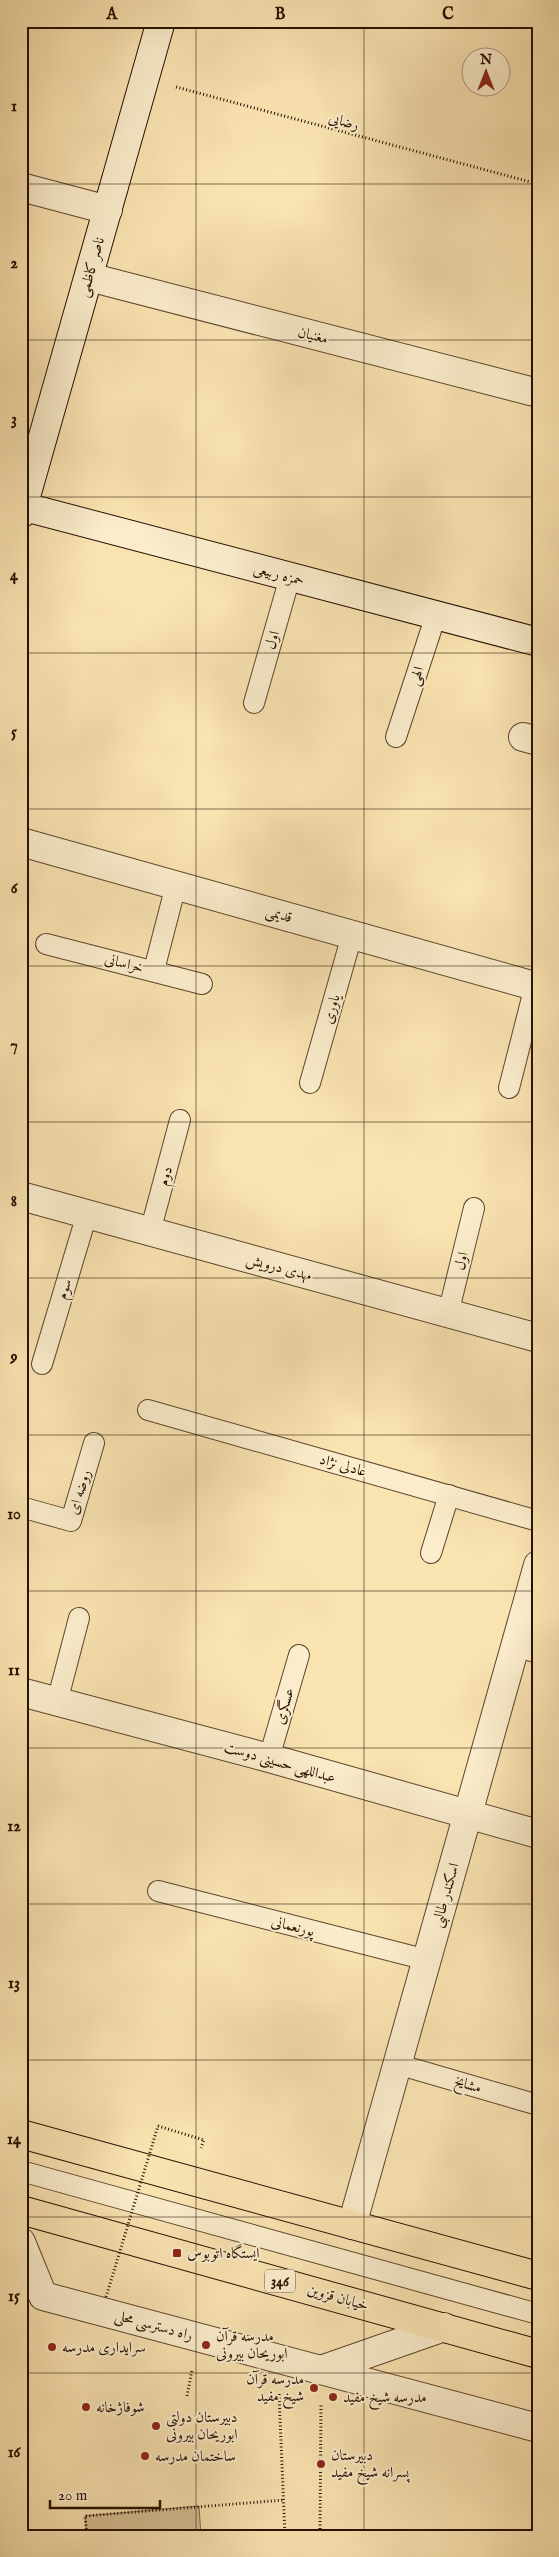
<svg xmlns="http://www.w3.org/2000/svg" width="559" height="2557" font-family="'IM FELL English',Amiri,serif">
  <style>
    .green { fill: #d5bf93; stroke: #7e674a }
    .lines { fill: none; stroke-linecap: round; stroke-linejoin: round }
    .lane-casing { stroke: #5c442c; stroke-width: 22 }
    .street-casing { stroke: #5c442c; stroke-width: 30 }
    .secondary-casing { stroke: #270f00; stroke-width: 30 }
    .primary-casing { stroke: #270f00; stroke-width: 30 }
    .path { stroke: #270f00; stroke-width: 3; stroke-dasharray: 1 2.5; stroke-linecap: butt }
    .lane { stroke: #fbedcc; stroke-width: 20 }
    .street { stroke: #fbedcc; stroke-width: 28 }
    .secondary { stroke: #fbedcc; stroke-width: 28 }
    .primary { stroke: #f9e3b1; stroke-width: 28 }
    .path-bridge { stroke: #270f00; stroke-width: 3; stroke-dasharray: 1 2.5; stroke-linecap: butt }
    .grid { fill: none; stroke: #270f00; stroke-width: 1; stroke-opacity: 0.55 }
    .poi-dot { fill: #8f2418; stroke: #fbedcc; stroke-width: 2 }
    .labels { text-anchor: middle; stroke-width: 4; stroke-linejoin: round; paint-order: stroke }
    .shield { fill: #fbedcc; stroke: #67523d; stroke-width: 1 }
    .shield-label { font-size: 14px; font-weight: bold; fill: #270f00 }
    .street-label { font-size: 15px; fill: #270f00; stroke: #fbedcc }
    .poi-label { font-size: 15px; fill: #270f00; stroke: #fbedcc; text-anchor: start }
    .neatline { fill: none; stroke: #270f00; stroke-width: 2 }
    .grid-label { font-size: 16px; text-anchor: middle; font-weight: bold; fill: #270f00 }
  </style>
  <rect width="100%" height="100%" fill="#f9e3b1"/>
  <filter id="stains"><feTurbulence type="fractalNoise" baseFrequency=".004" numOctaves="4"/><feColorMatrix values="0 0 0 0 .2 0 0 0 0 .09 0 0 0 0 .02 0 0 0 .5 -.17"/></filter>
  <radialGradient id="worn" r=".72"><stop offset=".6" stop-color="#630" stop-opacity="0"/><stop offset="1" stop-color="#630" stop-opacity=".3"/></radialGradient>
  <polygon class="green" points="199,2506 201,2536 87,2536 85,2516"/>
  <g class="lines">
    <defs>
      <g id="lane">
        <polyline points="254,703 290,577"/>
        <polyline points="396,737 436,615"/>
        <polyline points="46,944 202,984"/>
        <polyline points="154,970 176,885"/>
        <polyline points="310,1083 352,935"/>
        <polyline points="509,1088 535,986"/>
        <polyline points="150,1232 180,1120"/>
        <polyline points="448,1314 474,1208"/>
        <polyline points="42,1364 87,1214"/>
        <polyline points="148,1410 538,1521"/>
        <polyline points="21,1507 71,1521 94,1443"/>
        <polyline points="431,1553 449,1495"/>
        <polyline points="515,1646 538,1653"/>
        <polyline points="57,1702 79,1618"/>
        <polyline points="269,1758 299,1655"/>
        <polyline points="158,1891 427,1960"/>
        <polyline points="397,2064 538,2105"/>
        <polyline points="21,2171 538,2314"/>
      </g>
      <g id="street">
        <polyline points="21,187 108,210"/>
        <polyline points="89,277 538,393"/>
        <polyline points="523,737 538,741"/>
        <polyline points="21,842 538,987"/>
        <polyline points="21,1196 538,1338"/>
        <polyline points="21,1692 269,1758 538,1834"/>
        <polyline points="352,2225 538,1565"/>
        <polyline points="21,2242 43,2296 538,2428"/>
        <polyline points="321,2370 444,2327"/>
      </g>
      <g id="secondary">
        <polyline points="21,506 538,642"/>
        <polyline points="21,514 161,21"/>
      </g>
      <g id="primary">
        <polyline points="21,2134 538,2276"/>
        <polyline points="21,2210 538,2354"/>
      </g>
    </defs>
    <use href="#lane" class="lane-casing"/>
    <use href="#street" class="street-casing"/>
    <use href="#secondary" class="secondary-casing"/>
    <use href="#primary" class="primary-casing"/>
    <g class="path">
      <polyline points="176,87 538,184"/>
      <polyline points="158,2126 204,2140 201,2148"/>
      <polyline points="279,2394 285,2536"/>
      <polyline points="187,2396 192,2370"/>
      <polyline points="87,2536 85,2516 284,2500"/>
      <polyline points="320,2536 321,2403"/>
    </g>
    <use href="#lane" class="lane"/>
    <use href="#street" class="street"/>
    <use href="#secondary" class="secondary"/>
    <use href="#primary" class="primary"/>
    <polyline class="path-bridge" points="106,2297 158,2126"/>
  </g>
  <path class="grid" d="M 196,21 L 196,2536M 364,21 L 364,2536M 21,184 L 538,184M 21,340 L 538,340M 21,497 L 538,497M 21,653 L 538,653M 21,809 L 538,809M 21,966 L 538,966M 21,1122 L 538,1122M 21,1278 L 538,1278M 21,1435 L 538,1435M 21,1591 L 538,1591M 21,1748 L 538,1748M 21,1904 L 538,1904M 21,2060 L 538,2060M 21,2217 L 538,2217M 21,2373 L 538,2373"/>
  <g class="poi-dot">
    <rect x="172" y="2248" width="10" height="10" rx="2.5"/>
    <circle cx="206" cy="2345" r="5"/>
    <circle cx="52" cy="2347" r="5"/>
    <circle cx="314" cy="2388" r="5"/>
    <circle cx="333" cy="2397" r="5"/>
    <circle cx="86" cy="2407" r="5"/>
    <circle cx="156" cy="2426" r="5"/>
    <circle cx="145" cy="2456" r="5"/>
    <circle cx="321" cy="2464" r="5"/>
  </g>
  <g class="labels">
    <rect class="shield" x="265" y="2269.5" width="30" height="23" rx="4"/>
    <g class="shield-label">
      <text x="280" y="2286">346</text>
    </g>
    <g class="street-label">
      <text transform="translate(344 121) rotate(15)" y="5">رضایی</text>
      <text transform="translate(91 267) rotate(-74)" y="5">ناصر کاظمی</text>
      <text transform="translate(313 335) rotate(14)" y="5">مغنیان</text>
      <text transform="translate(279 574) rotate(15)" y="5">حمزه ربیعی</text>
      <text transform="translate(272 640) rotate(-74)" y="5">اول</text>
      <text transform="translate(416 676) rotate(-72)" y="5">الهی</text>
      <text transform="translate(279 914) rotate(16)" y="5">قدیمی</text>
      <text transform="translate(124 963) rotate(14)" y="5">خراسانی</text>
      <text transform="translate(331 1009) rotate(-74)" y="5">یاوری</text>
      <text transform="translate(165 1176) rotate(-75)" y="5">دوم</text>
      <text transform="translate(461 1261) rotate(-76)" y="5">اول</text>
      <text transform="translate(279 1267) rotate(15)" y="5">مهدی درویش</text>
      <text transform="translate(64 1289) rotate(-73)" y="5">سوم</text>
      <text transform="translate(343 1465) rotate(16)" y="5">عادلی نژاد</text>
      <text transform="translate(79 1492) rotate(-73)" y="5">روضه ای</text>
      <text transform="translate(284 1706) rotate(-73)" y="5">عسگری</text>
      <text transform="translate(280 1762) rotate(16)" y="5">عبداللهی حسینی دوست</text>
      <text transform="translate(445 1895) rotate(-74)" y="5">اسکندر طالبی</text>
      <text transform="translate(293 1926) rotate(14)" y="5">پورنعمانی</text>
      <text transform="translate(468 2084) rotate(16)" y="5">مشایخ</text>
      <text transform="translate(338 2297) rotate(16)" y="5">خیابان قزوین</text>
      <text transform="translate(154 2325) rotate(15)" y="5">راه دسترسی محلی</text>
    </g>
    <g class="poi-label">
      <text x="187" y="2258">ایستگاه اتوبوس</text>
      <text x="216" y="2341">مدرسه قرآن<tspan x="216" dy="17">ابوریحان بیرونی</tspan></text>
      <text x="62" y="2352">سرایداری مدرسه</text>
      <text x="304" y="2384" text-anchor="end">مدرسه قرآن<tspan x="304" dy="17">شیخ مفید</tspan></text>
      <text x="343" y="2402">مدرسه شیخ مفید</text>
      <text x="96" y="2412">شوفاژخانه</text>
      <text x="166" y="2422">دبیرستان دولتی<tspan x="166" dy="17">ابوریحان بیرونی</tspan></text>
      <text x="331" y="2460">دبیرستان<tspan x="331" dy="17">پسرانه شیخ مفید</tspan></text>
      <text x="155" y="2461">ساختمان مدرسه</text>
    </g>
  </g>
  <rect width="559" height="2557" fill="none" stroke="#f9e3b1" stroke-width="55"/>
  <g transform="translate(486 72)"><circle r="24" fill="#fbedcc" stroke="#a6947a"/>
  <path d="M0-4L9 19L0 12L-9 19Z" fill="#8f2418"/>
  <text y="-8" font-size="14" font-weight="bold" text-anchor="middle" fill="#270f00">N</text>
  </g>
  <path d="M50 2500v8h110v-8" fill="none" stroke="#270f00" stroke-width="2.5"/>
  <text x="58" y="2500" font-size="15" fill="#270f00" stroke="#fbedcc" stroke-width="4" paint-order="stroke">20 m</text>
  <rect x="28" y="28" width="504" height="2502" class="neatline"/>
  <g class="grid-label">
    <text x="112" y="19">A</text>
    <text x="280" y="19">B</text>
    <text x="448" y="19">C</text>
    <text x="14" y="111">1</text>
    <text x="14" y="268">2</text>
    <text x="14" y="424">3</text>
    <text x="14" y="580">4</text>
    <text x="14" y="737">5</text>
    <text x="14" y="893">6</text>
    <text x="14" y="1050">7</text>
    <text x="14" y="1206">8</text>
    <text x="14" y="1362">9</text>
    <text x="14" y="1519">10</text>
    <text x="14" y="1675">11</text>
    <text x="14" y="1831">12</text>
    <text x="14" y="1988">13</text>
    <text x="14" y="2144">14</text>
    <text x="14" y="2301">15</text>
    <text x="14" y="2457">16</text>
  </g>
  <rect width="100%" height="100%" filter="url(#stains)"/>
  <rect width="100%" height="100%" fill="url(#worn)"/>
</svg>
